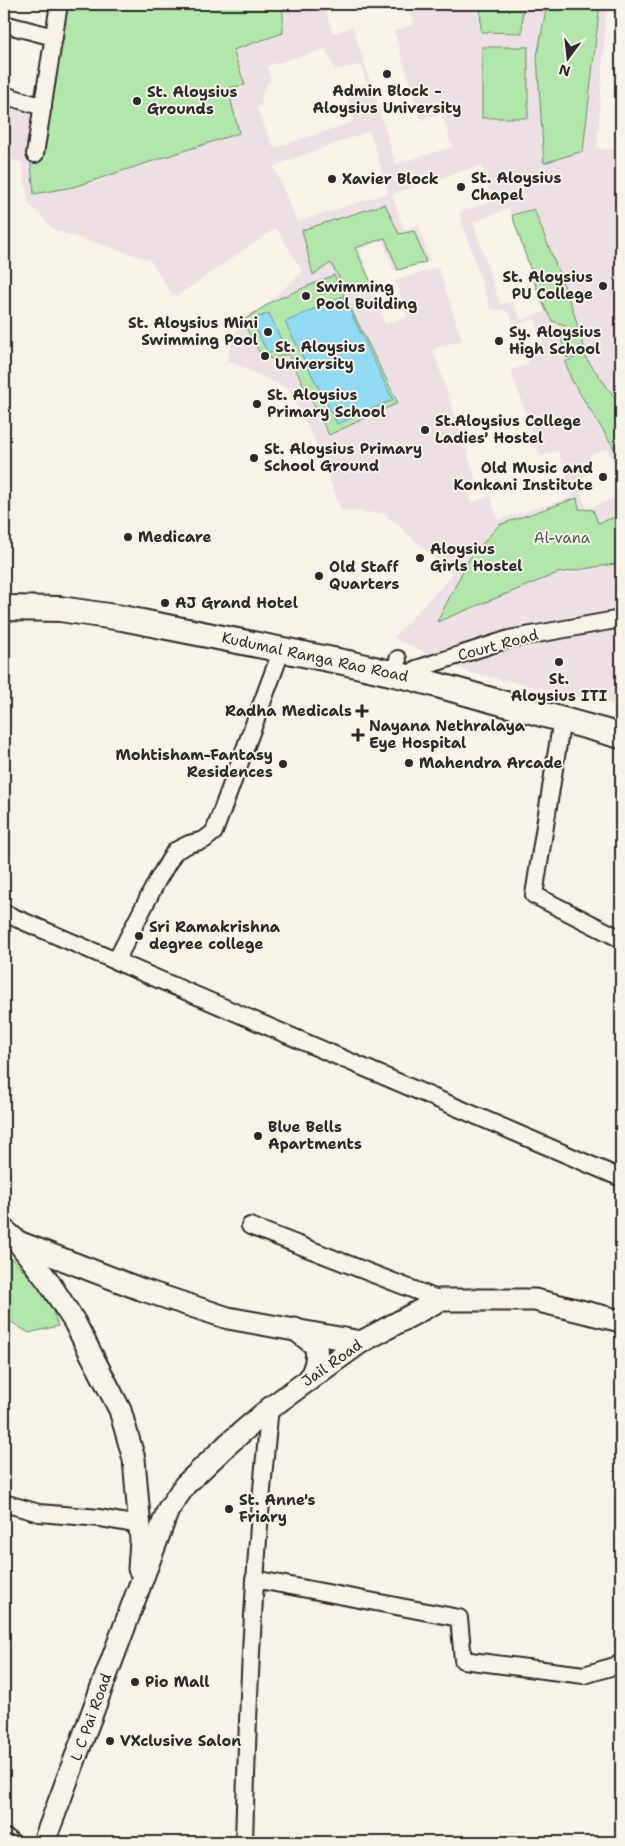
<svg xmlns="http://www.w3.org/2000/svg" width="625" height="1846" font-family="'Shantell Sans',sans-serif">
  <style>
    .built { fill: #ede0e5; fill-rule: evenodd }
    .green { fill: #b1e7aa; stroke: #6e896a }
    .water { fill: #90dbf1; stroke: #6895a2 }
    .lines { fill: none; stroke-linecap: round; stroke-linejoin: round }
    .minor-casing { stroke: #2b2b2b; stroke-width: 20 }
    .tertiary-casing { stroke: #2b2b2b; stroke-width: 25 }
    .secondary-casing { stroke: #2b2b2b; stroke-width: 28 }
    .minor { stroke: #f7f3e8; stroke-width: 16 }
    .tertiary { stroke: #f7f3e8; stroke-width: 21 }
    .secondary { stroke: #f7f3e8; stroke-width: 24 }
    .poi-dot { fill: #2b2b2b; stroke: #f7f3e8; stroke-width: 2 }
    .labels { text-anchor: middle; stroke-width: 4; stroke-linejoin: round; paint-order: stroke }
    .poi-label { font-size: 15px; font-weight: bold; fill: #2b2b2b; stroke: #f7f3e8; text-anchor: start }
    .park-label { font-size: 15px; fill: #4c5a4b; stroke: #f7f3e8 }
    .street-label { font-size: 15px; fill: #2b2b2b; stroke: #f7f3e8 }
  </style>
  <rect width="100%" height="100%" fill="#f7f3e8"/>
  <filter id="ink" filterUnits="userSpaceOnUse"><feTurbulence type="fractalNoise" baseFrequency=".02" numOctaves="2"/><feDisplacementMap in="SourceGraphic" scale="10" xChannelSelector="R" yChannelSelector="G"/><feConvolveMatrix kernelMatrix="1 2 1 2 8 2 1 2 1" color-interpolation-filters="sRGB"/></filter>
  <g filter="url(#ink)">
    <path class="built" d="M 63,4 L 67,4 L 56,37 L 34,194 L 73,187 L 238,133 L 228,88 L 245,85 L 233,50 L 283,33 L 283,4 L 328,4 L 324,5 L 333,33 L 353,27 L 396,164 L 452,147 L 442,114 L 421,120 L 394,31 L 414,24 L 408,4 L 480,4 L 481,32 L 522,33 L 523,4 L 547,4 L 537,56 L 544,163 L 583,150 L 600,4 L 607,4 L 597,149 L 621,149 L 621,406 L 614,448 L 621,449 L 621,459 L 614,463 L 607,449 L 589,455 L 592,472 L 576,482 L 587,509 L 621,495 L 621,515 L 598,523 L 579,509 L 577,499 L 437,621 L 558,573 L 621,563 L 621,706 L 471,673 L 393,638 L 453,574 L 385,514 L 341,510 L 313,436 L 288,389 L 227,360 L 236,330 L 243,323 L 242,321 L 258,311 L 303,272 L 276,228 L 177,296 L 172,294 L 150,260 L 54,230 L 28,203 L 22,163 L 4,157 L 4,99 L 34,107 ZM 326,49 L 335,70 L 361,65 L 366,83 L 346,90 L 353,122 L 274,148 L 256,107 L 263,106 L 261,99 L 266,85 L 271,82 L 267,66 ZM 370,131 L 388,193 L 297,222 L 274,166 ZM 481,165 L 493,201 L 459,212 L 490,308 L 507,311 L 516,325 L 535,319 L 543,343 L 524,349 L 529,364 L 511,370 L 540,456 L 558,451 L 573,497 L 498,520 L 490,496 L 471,503 L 465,484 L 476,480 L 433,349 L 462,340 L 438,267 L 395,281 L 407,317 L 385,324 L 360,249 L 383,241 L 394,272 L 430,261 L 418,225 L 404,230 L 392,194 ZM 385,204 L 399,235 L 355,248 L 372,283 L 347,291 L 331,263 L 313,274 ZM 509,208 L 545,312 L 521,320 L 512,302 L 500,304 L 473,222 ZM 534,209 L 584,350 L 567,357 L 565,324 L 512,215 Z"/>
    <g class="green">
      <polygon points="67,4 283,4 283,33 233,50 245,85 228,88 239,133 73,187 34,194 28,136 40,113 56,37"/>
      <polygon points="480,4 523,4 522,33 481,32"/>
      <polygon points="547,4 600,4 583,151 544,163 537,56"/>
      <rect x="482" y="47" width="46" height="71"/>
      <polygon points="385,204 399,234 414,231 426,262 398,270 385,238 355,248 372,284 346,291 331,263 313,275 302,230"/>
      <polygon points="534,209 572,307 585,350 567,358 560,335 565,325 552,321 540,298 512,215"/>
      <polygon points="334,275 398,403 329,435 288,354 272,359 261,355 242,321 273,301"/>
      <polygon points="583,354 621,406 621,449 614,448 572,381 565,362"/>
      <polygon points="577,498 579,509 593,510 598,523 621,515 621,563 558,573 437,622 469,559 499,525"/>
      <polygon points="4,1251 47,1294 58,1326 29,1333 8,1320 10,1315 4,1312"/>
    </g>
    <g class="water">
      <polygon points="343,296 393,400 337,424 285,322"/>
      <polygon points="269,313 283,344 268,353 251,320"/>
    </g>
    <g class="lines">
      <defs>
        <g id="minor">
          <polyline points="4,24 54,37"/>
          <polyline points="4,95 43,107"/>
          <polyline points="35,154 59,4"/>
          <polyline points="397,674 398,659"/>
          <polyline points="412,678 416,669 509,639 621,619"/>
          <polyline points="562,719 534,895 621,939"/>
          <polyline points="4,913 621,1178"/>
          <polyline points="116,961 157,881 175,851 189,844 204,840 214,832 282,649"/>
          <polyline points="250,1226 440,1300"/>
          <polyline points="4,1503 39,1513 100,1518 139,1525"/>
          <polyline points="254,1579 459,1618 463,1660 584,1675 621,1664"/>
          <path d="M 244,1842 C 248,1697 254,1552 270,1408"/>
        </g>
        <g id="tertiary">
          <polyline points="4,1230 18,1242 140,1289 228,1318 361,1342"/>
          <polyline points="18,1242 48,1281 74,1321 120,1410 134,1459 141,1540 139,1569"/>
          <path d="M 295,1329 L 316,1346 C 318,1360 315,1368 309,1380"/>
          <polyline points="4,1840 8,1842"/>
          <polyline points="44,1842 168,1510 185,1485 228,1444 270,1408 361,1342 440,1300 535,1300 621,1321"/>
        </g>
        <polyline id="secondary" points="4,608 60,609 122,618 348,663 412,678 621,736"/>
      </defs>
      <use href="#minor" class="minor-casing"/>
      <use href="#tertiary" class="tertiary-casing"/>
      <use href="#secondary" class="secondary-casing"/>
      <use href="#minor" class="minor"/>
      <use href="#tertiary" class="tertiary"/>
      <use href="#secondary" class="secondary"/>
    </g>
  </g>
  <g class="poi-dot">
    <circle cx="387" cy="74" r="5"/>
    <circle cx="137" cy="101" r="5"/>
    <circle cx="332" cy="179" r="5"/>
    <circle cx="461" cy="187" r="5"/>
    <circle cx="603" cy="286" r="5"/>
    <circle cx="306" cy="296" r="5"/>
    <circle cx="268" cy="332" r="5"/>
    <circle cx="499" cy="341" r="5"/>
    <circle cx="265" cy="356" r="5"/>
    <circle cx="257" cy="404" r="5"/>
    <circle cx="425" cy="430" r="5"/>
    <circle cx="254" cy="458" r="5"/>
    <circle cx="603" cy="477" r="5"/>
    <circle cx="128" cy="537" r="5"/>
    <circle cx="420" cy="558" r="5"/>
    <circle cx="319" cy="576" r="5"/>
    <circle cx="165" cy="603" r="5"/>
    <circle cx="559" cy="662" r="5"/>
    <path d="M359.5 703.5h5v5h5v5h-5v5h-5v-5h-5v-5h5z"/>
    <path d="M355.5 727.5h5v5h5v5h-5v5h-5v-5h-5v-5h5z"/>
    <circle cx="409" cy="763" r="5"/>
    <circle cx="283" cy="764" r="5"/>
    <circle cx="139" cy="936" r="5"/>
    <circle cx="258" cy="1136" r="5"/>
    <circle cx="229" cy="1509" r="5"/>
    <circle cx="135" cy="1682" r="5"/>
    <circle cx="110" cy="1741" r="5"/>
  </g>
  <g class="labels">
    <g class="poi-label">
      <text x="387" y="96" text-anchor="middle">Admin Block -<tspan x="387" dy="17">Aloysius University</tspan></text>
      <text x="147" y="97">St. Aloysius<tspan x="147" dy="17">Grounds</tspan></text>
      <text x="471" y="183">St. Aloysius<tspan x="471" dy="17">Chapel</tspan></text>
      <text x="342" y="184">Xavier Block</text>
      <text x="593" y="282" text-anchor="end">St. Aloysius<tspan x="593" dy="17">PU College</tspan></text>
      <text x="316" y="292">Swimming<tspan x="316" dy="17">Pool Building</tspan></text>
      <text x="258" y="328" text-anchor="end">St. Aloysius Mini<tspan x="258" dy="17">Swimming Pool</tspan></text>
      <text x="509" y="337">Sy. Aloysius<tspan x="509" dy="17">High School</tspan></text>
      <text x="275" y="352">St. Aloysius<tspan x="275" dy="17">University</tspan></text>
      <text x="267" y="400">St. Aloysius<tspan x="267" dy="17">Primary School</tspan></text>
      <text x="435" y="426">St.Aloysius College<tspan x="435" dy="17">Ladies' Hostel</tspan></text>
      <text x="264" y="454">St. Aloysius Primary<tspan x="264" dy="17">School Ground</tspan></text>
      <text x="593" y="473" text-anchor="end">Old Music and<tspan x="593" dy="17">Konkani Institute</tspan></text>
      <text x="138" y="542">Medicare</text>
      <text x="430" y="554">Aloysius<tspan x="430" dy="17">Girls Hostel</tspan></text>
      <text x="329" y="572">Old Staff<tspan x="329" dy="17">Quarters</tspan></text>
      <text x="175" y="608">AJ Grand Hotel</text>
      <text x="559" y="684" text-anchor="middle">St.<tspan x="559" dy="17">Aloysius ITI</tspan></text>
      <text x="352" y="716" text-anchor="end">Radha Medicals</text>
      <text x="369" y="731">Nayana Nethralaya<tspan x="369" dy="17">Eye Hospital</tspan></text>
      <text x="273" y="760" text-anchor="end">Mohtisham-Fantasy<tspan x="273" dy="17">Residences</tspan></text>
      <text x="419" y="768">Mahendra Arcade</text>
      <text x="149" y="932">Sri Ramakrishna<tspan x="149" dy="17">degree college</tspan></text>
      <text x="268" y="1132">Blue Bells<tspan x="268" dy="17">Apartments</tspan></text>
      <text x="239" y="1505">St. Anne's<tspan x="239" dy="17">Friary</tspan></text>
      <text x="145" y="1687">Pio Mall</text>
      <text x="120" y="1746">VXclusive Salon</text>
    </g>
    <g class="park-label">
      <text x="562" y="543">Al-vana</text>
    </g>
    <g class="street-label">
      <text transform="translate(498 645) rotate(-15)" y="5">Court Road</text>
      <text transform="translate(315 657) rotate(12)" y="5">Kudumal Ranga Rao Road</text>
      <text transform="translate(332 1363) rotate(-35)" y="5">Jail Road</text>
      <text transform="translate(91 1717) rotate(-70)" y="5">L C Pai Road</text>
    </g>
  </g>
  <rect width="625" height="1846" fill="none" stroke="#f7f3e8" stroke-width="20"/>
  <rect x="10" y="10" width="605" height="1826" fill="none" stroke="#2b2b2b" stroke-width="2" filter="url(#ink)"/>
  <g transform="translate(568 58) rotate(195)" stroke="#f7f3e8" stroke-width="4" paint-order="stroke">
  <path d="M0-4L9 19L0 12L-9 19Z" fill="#2b2b2b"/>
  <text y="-8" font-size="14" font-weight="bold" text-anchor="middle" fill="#2b2b2b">N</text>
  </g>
</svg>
